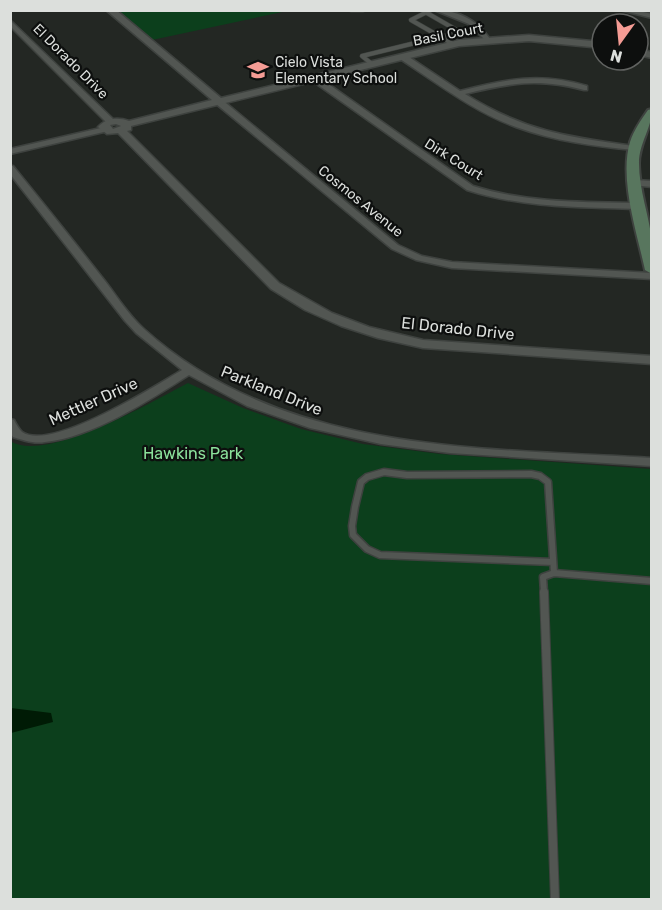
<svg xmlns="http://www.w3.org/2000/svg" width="662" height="910" font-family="Rubik,sans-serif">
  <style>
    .green { fill: #0c3f1c }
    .water { fill: #001b05 }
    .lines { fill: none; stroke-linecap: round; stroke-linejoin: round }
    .service-far2-casing { stroke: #3e423f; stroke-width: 5 }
    .service-far1-casing { stroke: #3e423f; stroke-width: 9 }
    .service-casing { stroke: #3e423f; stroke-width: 10 }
    .minor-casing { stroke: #3e423f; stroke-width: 3 }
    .tertiary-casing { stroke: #3e423f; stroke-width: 3 }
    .secondary-casing { stroke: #3e423f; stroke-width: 4 }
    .service-far2 { stroke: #525652; stroke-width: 4 }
    .service-far1 { stroke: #525652; stroke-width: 6 }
    .service { stroke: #525652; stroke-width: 8 }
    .minor { fill: #525652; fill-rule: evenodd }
    .tertiary { fill: #525652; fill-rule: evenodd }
    .secondary { fill: #58765e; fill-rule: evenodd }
    .labels { text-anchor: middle; stroke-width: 4.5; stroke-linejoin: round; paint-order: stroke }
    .far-street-label { font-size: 14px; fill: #dcdfdc; stroke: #0d0f0e }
    .far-poi-label { font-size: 14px; fill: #dcdfdc; stroke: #0d0f0e; text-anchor: start }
    .street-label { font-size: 16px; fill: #dcdfdc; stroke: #0d0f0e }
    .park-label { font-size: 16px; fill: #8be19b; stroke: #0d0f0e }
  </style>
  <rect width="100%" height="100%" fill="#232723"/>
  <g class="green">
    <polygon points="116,11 287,11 152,40"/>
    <path d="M 188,383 L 243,408 L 301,429 L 363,444 L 440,454 L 651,469 L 651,899 L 11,899 L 10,441 C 46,464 153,401 188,383 Z"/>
  </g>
  <polygon class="water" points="11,708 51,713 53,722 11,733"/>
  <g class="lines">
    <defs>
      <g id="service-far2">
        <polyline points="351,10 363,10"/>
        <polyline points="431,10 411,20 453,44"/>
        <polyline points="372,64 362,56 460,32 427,13"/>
      </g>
      <g id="service-far1">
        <polyline points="553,562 380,555 367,549 353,535 352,526 355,507 361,482 367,477 384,472 407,475 531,474 540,476 548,482 554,573"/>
        <polyline points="544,593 543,577 554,573 652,581"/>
      </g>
      <polyline id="service" points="544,592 555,900"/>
      <g id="minor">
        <path d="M 434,10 C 458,10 477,20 490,39 L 485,40 L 469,24 Z"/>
        <polygon points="620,10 635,10 652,14 652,18"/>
        <polygon points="10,20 114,120 114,124 108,124 10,26"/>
        <path d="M 400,55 L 406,55 L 460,91 C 506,79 541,72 587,86 L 587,90 L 584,90 C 539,78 510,83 465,94 C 524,131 567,137 634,146 L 638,148 L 634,150 C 594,146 554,141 516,127 C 474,112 437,83 400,59 Z"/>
        <path d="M 311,76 L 317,76 L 473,186 C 527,203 582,202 638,203 L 642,206 L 638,209 C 580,207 523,208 467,190 L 311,80 Z"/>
        <polygon points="215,99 221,99 398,245 422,256 452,262 652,273 652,279 452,268 416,260 392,249 215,103"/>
        <polygon points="105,127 108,127 108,131 10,154 10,149"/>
        <path d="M 10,166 L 13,166 C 43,203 72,239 101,276 C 115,293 127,314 144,329 C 281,453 478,448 652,458 L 652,466 L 450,453 L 381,444 L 310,428 L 247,406 L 189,375 C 150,400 91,438 45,442 C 34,444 23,440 13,437 L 10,433 L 10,419 L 14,420 C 16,424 19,429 22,432 C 51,452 155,386 182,370 L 136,333 L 125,321 L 10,174 Z"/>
        <polygon points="635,180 652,181 652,187 632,185 632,181"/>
      </g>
      <g id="tertiary">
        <path d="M 106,10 L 116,10 L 221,98 L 459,40 L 529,35 L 602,42 L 602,48 L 529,41 L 459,46 L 131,126 L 131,130 L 127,131 L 279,283 L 332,313 L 369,327 L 423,340 L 652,356 L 652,364 L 423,348 L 378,338 L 341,326 L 305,310 L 271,289 L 118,133 L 107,134 L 98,127 C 106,118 118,117 129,121 L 212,100 ZM 110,125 L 116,124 L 121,126 L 113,129 Z"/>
        <polygon points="638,49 652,52 652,58 638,55"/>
      </g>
      <path id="secondary" d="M 652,109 C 652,128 639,143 639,163 C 639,190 649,215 652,241 C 653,252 652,263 652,274 L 645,270 C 637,233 619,179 630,142 C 634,130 641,120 648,110 Z"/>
    </defs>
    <use href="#service-far2" class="service-far2-casing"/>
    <use href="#service-far1" class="service-far1-casing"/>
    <use href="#service" class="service-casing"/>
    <use href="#minor" class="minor-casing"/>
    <use href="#tertiary" class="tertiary-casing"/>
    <use href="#secondary" class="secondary-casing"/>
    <use href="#service-far2" class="service-far2"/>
    <use href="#service-far1" class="service-far1"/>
    <use href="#service" class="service"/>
    <use href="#minor" class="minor"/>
    <use href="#tertiary" class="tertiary"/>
    <use href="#secondary" class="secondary"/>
  </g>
  <defs>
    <symbol id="school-bare" viewBox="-9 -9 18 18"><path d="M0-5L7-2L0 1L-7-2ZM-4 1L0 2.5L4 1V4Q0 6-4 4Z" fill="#f59c95" stroke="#0d0f0e" stroke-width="2.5" paint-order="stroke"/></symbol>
  </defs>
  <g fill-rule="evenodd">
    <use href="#school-bare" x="243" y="55" width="30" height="30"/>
  </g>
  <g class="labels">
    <g class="far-street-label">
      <text transform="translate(448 34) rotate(-11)" y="5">Basil Court</text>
      <text transform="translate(71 61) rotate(45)" y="5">El Dorado Drive</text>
      <text transform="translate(454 159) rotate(32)" y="5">Dirk Court</text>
      <text transform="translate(361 201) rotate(39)" y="5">Cosmos Avenue</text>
    </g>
    <g class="far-poi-label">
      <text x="275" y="67">Cielo Vista<tspan x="275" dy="16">Elementary School</tspan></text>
    </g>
    <g class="street-label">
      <text transform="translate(458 328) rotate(6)" y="6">El Dorado Drive</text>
      <text transform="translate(272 390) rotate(22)" y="6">Parkland Drive</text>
      <text transform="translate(93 401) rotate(-24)" y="6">Mettler Drive</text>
    </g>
    <g class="park-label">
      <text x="193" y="459">Hawkins Park</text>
    </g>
  </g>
  <rect width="662" height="910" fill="none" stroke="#dcdfdc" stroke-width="24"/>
  <g transform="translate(620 42) rotate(195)"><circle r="28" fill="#0d0f0e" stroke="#606260" stroke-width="1.5"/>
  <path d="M0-4.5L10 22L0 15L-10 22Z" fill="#f59c95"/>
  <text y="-9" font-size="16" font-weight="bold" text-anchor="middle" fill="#dcdfdc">N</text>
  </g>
</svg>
